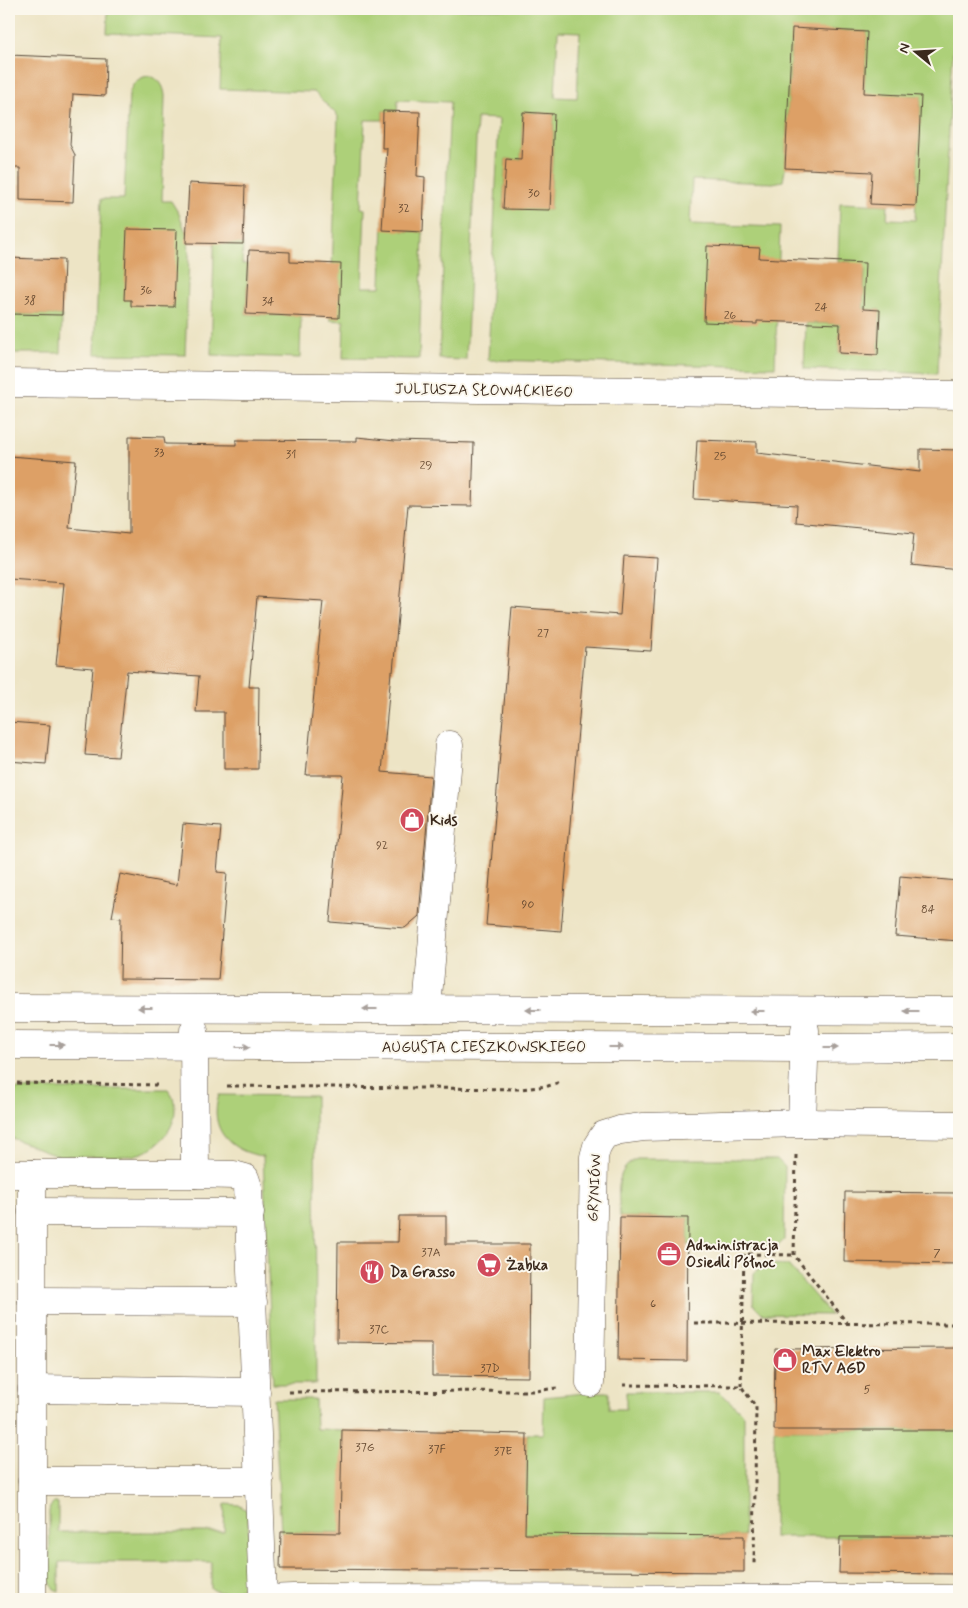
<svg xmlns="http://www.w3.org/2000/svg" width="968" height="1608" font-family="Mynerve,sans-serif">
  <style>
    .green { fill: #add079; stroke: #747d4c; fill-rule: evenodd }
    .building { fill: #dda066 }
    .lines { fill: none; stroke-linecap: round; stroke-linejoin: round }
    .minor-casing { stroke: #564637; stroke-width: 29 }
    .path { stroke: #564637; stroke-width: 3; stroke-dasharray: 4 4; stroke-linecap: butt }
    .minor { stroke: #fff; stroke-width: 28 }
    .oneway { fill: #a79f9a }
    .labels { text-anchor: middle; stroke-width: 4; stroke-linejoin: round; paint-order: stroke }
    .number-label { font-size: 12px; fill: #644830 }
    .street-label { font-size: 15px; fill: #3b2a1e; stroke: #fbf7ec }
    .poi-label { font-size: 15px; font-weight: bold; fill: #3b2a1e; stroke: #fbf7ec; text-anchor: start }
  </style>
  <rect width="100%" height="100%" fill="#fbf7ec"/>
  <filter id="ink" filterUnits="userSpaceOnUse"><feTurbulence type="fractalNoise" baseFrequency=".02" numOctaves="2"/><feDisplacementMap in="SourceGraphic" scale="10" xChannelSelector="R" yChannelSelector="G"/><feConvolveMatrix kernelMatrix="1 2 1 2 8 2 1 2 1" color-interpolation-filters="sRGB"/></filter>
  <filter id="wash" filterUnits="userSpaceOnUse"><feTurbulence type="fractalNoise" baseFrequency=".0096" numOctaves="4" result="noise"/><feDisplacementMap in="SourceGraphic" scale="20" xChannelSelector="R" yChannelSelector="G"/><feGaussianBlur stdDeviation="1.12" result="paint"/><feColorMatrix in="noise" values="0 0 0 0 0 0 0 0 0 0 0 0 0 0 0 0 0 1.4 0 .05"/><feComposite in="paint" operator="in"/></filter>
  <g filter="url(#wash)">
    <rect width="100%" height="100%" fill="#ede4c5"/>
    <g class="green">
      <path d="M 108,9 L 955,9 L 937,374 L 804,369 L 806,323 L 840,324 L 839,353 L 878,354 L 880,310 L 863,309 L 865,270 L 851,269 L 851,262 L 838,261 L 840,203 L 888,205 L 887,219 L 915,220 L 921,96 L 893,95 L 892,114 L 863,112 L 867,32 L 831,30 L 791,47 L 785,170 L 783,181 L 773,183 L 692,180 L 690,224 L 780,227 L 775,367 L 488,360 L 499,119 L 477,118 L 466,360 L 439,359 L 450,102 L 398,100 L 397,112 L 383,111 L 383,120 L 365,120 L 361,208 L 365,209 L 362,287 L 381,287 L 383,219 L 403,231 L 423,232 L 419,359 L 343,358 L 344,321 L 330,320 L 338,116 L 314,92 L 220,89 L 222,38 L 107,33 ZM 558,31 L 580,32 L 577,98 L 555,97 ZM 523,112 L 554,114 L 550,210 L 503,208 L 506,159 L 521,160 Z"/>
      <path d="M 148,76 C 159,78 164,85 165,96 L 162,201 L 171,201 L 179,214 L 188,238 L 189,257 L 185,355 L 95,354 L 101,199 L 124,199 L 129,94 C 132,84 137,78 148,76 Z"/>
      <polygon points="216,185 220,243 243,244 242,264 248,264 246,314 301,316 300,358 211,355"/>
      <polygon points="9,314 62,315 61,353 9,353"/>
      <path d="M 9,1089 L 168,1089 C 183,1109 172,1134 153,1147 C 147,1152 139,1154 131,1156 L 59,1156 L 9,1137 Z"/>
      <path d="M 219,1095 L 315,1096 L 316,1384 L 273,1384 L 263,1156 C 230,1152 208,1129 219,1095 Z"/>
      <path d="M 637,1159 L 777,1159 L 785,1167 L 784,1240 L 777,1247 L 688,1245 L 688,1218 L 620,1217 C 619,1196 613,1169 637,1159 Z"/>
      <polygon points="764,1264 788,1265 831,1315 763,1314 753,1304 754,1273"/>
      <polygon points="594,1392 609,1392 609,1409 626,1409 626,1392 720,1392 744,1415 744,1536 281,1532 274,1399 315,1399 316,1429 342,1430 525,1513 527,1434 543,1434 544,1397"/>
      <rect x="774" y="1430" width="185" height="107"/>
      <path d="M 54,1503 L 58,1503 L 58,1532 L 224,1532 L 225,1504 L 239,1505 L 248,1511 L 250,1581 C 242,1591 222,1597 211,1588 L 211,1562 L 59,1562 L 59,1591 L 54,1589 L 50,1582 L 49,1512 L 50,1507 Z"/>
    </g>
    <g id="blocks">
      <g class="building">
        <polygon points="792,28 867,32 864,93 921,96 916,206 870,204 872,172 785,168"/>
        <polygon points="9,55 106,59 105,96 73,94 70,145 75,155 73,202 20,200 20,168 9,168"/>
        <polygon points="383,111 420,112 417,176 425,177 423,232 382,230 387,148 382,148"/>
        <polygon points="523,112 554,114 550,210 503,209 506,159 521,160"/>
        <polygon points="189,183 245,186 243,244 186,243"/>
        <polygon points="127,229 177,230 174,307 131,306 131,300 124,300"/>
        <polygon points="707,246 760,248 759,258 865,263 863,309 880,310 878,355 839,353 840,324 757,321 757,324 704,322"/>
        <polygon points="249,250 290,252 290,262 341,264 339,318 246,314"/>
        <polygon points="9,258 64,260 62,315 9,314"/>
        <polygon points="129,436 164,437 165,444 236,445 236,440 357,441 357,437 395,441 474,443 472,506 408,505 393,672 391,672 382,772 431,776 419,916 405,928 330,922 343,775 306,775 323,601 257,597 249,687 259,687 258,769 224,769 224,712 196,712 199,676 127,671 118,757 85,755 93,668 56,665 64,583 9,579 9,456 76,461 69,528 129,534"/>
        <polygon points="697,440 757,442 757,453 920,472 920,449 959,450 959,570 911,565 914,533 796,522 797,505 694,499"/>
        <polygon points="624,556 657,558 651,651 585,647 561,931 486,925 512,607 620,615"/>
        <polygon points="9,722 50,725 46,764 9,761"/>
        <polygon points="183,824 221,827 217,872 227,873 218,980 120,979 121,918 112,917 120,874 177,885"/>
        <polygon points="900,876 959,881 959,941 895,936"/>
        <polygon points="845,1192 959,1193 959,1264 844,1262"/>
        <polygon points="399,1216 446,1216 446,1244 530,1244 529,1377 432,1376 432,1343 337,1342 338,1242 398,1242"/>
        <polygon points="620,1217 688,1218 687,1361 618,1360"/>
        <polygon points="959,1348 959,1430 774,1430 775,1349"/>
        <polygon points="342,1430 527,1434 525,1534 744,1536 744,1572 280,1569 281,1532 340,1533"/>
        <polygon points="840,1537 959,1537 959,1574 839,1573"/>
      </g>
    </g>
  </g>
  <g filter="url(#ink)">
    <use href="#blocks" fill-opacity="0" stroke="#564637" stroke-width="1"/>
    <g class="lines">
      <defs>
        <g id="minor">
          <polyline points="9,383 959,395"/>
          <polyline points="9,1008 959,1011"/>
          <polyline points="427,1009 449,745"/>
          <polyline points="9,1045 804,1048 959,1047"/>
          <polyline points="802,1123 959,1125"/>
          <polyline points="9,1174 195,1174 194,1030"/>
          <polyline points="195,1174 234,1175 245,1178 248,1187 263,1599"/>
          <polyline points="32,1212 250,1213"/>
          <polyline points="32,1301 253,1302"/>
          <polyline points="590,1383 594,1157 597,1146 604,1135 620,1130 643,1127 802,1123 805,1030"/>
          <polyline points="32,1389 256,1392"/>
          <polyline points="32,1481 259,1481"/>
          <polyline points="32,1599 32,1174"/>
          <polyline points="266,1599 293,1598 959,1599"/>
        </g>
      </defs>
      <use href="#minor" class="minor-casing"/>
      <g class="path">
        <polyline points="9,1083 161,1085"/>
        <polyline points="227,1086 521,1089 548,1086 560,1082"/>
        <polyline points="796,1155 794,1255 847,1323"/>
        <polyline points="694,1323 959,1324"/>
        <polyline points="623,1385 741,1386 756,1407 754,1565"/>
        <polyline points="741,1386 744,1254 794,1255"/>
        <polyline points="289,1392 535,1391 557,1388"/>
      </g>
      <use href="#minor" class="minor"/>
    </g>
    <defs><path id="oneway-solid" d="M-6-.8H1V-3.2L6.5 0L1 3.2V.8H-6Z" transform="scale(1.25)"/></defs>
    <g class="oneway">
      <use href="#oneway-solid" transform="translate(145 1008) rotate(-180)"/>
      <use href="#oneway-solid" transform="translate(370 1009) rotate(-180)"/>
      <use href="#oneway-solid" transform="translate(533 1010) rotate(-180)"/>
      <use href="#oneway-solid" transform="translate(757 1011) rotate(-180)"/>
      <use href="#oneway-solid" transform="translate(911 1011) rotate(-180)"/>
      <use href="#oneway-solid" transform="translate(57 1045)"/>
      <use href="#oneway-solid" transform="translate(243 1047)"/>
      <use href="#oneway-solid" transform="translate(616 1047)"/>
      <use href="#oneway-solid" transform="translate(831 1048)"/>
    </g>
  </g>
  <defs>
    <symbol id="shop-disc" viewBox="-11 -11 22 22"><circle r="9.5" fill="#d1495b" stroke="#fbf7ec"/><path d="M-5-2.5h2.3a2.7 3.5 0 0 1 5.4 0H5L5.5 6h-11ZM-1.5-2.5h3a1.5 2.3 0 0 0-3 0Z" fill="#fff"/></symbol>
    <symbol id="office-disc" viewBox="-11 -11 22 22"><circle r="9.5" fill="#d1495b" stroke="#fbf7ec"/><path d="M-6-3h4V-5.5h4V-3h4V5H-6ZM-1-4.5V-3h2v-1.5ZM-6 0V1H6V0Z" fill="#fff"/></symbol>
    <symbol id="supermarket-disc" viewBox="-11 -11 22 22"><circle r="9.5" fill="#d1495b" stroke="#fbf7ec"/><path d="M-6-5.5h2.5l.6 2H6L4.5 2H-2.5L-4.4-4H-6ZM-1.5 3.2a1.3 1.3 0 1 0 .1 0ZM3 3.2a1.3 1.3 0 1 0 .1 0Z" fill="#fff"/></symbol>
    <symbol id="restaurant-disc" viewBox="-11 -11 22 22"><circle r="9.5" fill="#d1495b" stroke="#fbf7ec"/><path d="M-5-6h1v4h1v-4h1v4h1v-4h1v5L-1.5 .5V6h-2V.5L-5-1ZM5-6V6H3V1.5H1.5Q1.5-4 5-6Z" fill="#fff"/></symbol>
  </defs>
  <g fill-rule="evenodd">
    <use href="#shop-disc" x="398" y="806" width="28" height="28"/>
    <use href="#office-disc" x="655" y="1240" width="28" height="28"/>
    <use href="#supermarket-disc" x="475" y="1251" width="28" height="28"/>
    <use href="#restaurant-disc" x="358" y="1258" width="28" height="28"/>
    <use href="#shop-disc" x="771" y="1346" width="28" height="28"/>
  </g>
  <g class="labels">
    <g class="number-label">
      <text x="534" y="197">30</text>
      <text x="404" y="212">32</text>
      <text x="146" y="294">36</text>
      <text x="30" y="304">38</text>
      <text x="268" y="305">34</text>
      <text x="821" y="311">24</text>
      <text x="730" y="319">26</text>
      <text x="159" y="456">33</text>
      <text x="291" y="458">31</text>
      <text x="720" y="460">25</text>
      <text x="426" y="469">29</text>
      <text x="543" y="637">27</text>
      <text x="382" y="849">92</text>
      <text x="528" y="908">90</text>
      <text x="928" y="913">84</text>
      <text x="431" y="1256">37A</text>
      <text x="937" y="1257">7</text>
      <text x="653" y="1307">6</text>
      <text x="379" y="1333">37C</text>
      <text x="490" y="1372">37D</text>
      <text x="867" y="1393">5</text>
      <text x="365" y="1451">37G</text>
      <text x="437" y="1453">37F</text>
      <text x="503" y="1455">37E</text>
    </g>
    <g class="street-label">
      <text transform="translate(484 390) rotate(1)" y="5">JULIUSZA SŁOWACKIEGO</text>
      <text x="484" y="1052">AUGUSTA CIESZKOWSKIEGO</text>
      <text transform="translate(594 1188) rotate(-87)" y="5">GRYNIÓW</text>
    </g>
    <g class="poi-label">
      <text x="430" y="825">Kids</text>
      <text x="686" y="1250">Administracja<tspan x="686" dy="17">Osiedli Północ</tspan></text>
      <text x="506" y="1270">Żabka</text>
      <text x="390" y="1277">Da Grasso</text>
      <text x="802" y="1356">Max Elektro<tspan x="802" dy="17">RTV AGD</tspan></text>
    </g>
  </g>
  <rect width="968" height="1608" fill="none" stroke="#fbf7ec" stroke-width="30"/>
  <g transform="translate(916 52) rotate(288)" stroke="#fbf7ec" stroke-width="4" paint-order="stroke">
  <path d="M0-4L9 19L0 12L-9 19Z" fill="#3b2a1e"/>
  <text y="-8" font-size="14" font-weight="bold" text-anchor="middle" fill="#3b2a1e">N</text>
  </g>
</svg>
